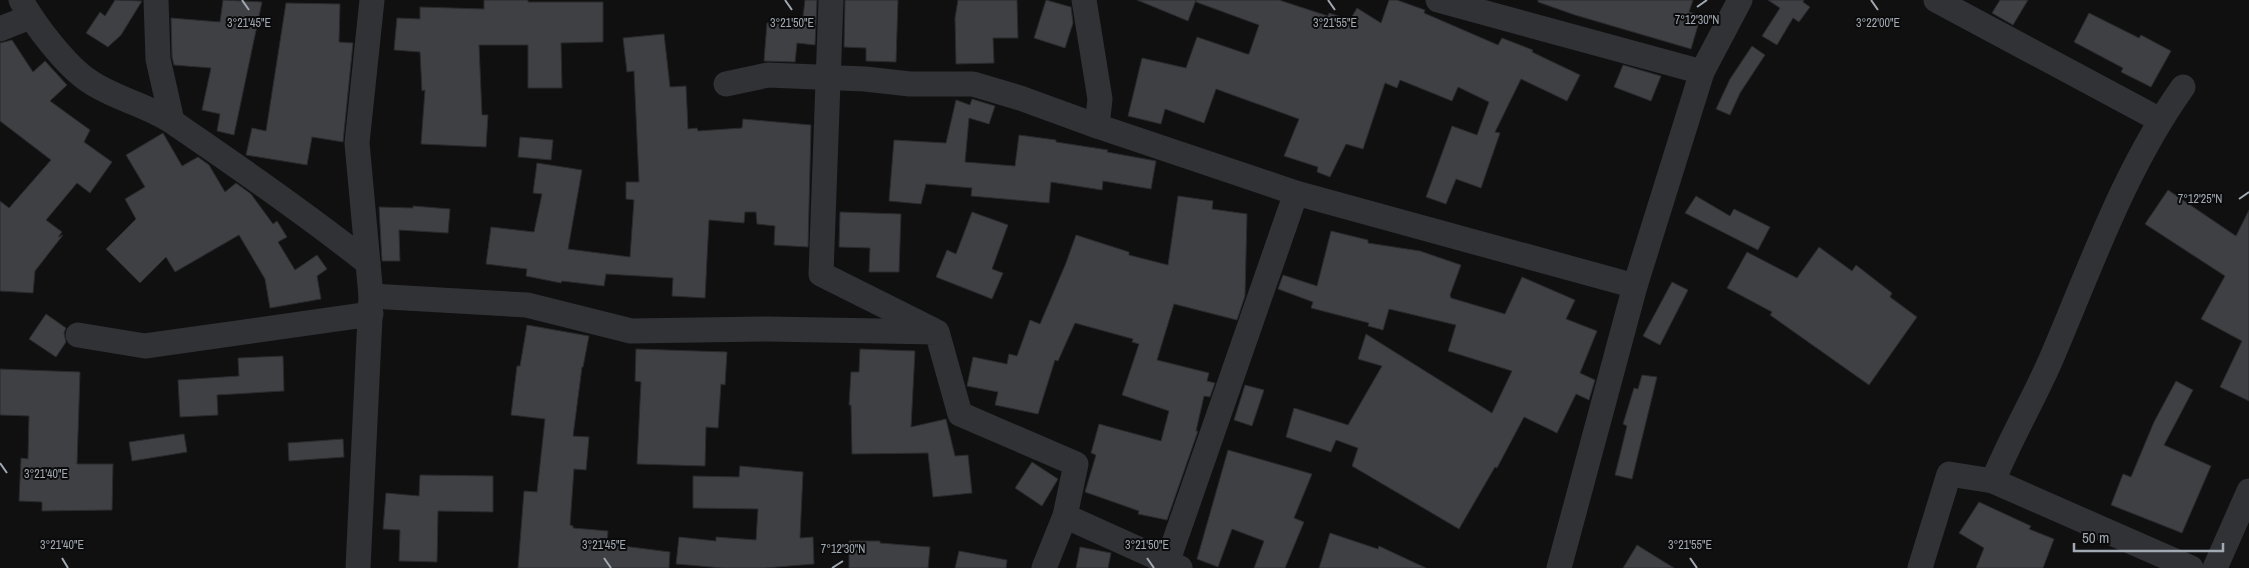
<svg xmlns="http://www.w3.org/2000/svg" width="2249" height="568" font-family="'Archivo Narrow',sans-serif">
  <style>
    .building { fill: #3f4044; stroke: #2a2a2d }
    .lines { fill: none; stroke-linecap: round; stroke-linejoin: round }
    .minor { stroke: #313236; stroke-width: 25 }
    .ticks { fill: none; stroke: #a1a9b2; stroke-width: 2 }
    .ticks-label { font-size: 12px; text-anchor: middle; fill: #a1a9b2; stroke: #0b0b0c; stroke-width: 4; stroke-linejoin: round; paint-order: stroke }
  </style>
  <rect width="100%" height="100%" fill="#101011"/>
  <g class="building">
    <polygon points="115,0 142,1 121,35 108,47 86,33 100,12 105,16"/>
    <polygon points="223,0 262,2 234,135 217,131 220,114 202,110 211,68 174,65 172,57 171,18 220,22"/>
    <polygon points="484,0 528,0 528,2 603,2 603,42 561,43 562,88 528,88 528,45 479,45 482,115 488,115 486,147 421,144 425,90 422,91 420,52 394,50 397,18 420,19 420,7 484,9"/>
    <polygon points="805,0 817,0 815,45 797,43 795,62 764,61 767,23 802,25"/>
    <polygon points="845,0 898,0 896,62 866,61 866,48 844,47"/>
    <polygon points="958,0 1017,0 1018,38 993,38 994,63 956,64 955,18"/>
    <polygon points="1046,0 1071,7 1073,23 1065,48 1034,38"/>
    <polygon points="1137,0 1279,0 1328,16 1329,13 1350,20 1357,8 1381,23 1389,0 1397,0 1425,10 1424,13 1498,45 1502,38 1533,50 1532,52 1580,75 1567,101 1521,79 1495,132 1500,133 1481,188 1456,179 1446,204 1426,197 1452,126 1477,135 1489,102 1458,87 1452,101 1400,80 1397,88 1385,83 1363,149 1346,144 1330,177 1317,172 1318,167 1284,156 1299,119 1216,89 1204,123 1165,109 1161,124 1128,116 1142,58 1186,68 1197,37 1247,54 1249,54 1259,25 1196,2 1196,0 1188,21"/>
    <polygon points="1538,0 1693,0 1689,12 1701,15 1691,49 1575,15 1538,2"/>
    <polygon points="1768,0 1804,0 1803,2 1810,7 1799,22 1793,18 1777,45 1762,36 1780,8"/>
    <polygon points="2000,0 2028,0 2013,25 1992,13"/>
    <polygon points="286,3 340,4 339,42 353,43 343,142 312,137 307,165 246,155 252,128 266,131"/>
    <polygon points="2089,13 2139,38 2141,35 2171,51 2151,87 2121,72 2123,68 2074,42"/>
    <polygon points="664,34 670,87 686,86 688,129 697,128 698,131 742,128 743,119 811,125 808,247 774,245 775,226 757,224 756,212 745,212 744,223 709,220 705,298 672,296 673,278 606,274 604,286 562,281 561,283 526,276 527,269 486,264 491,227 534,232 542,194 533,193 537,163 582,170 568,249 630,257 634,200 626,199 626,182 639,182 634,71 627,72 623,38"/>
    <polygon points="12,40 33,72 45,61 67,85 50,101 90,130 84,142 112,162 90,193 77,183 46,220 62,232 58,237 63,235 35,271 33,293 0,291 0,201 9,208 51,160 0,121 0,43"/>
    <polygon points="1752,46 1765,55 1740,93 1730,115 1716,109 1730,79"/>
    <polygon points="1623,65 1661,76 1651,101 1614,87"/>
    <polygon points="972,99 995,106 989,124 969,118 965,162 1015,166 1019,135 1056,140 1056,142 1108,150 1107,152 1156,161 1151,189 1103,181 1102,190 1051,182 1049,203 971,196 972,188 926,184 921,204 889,201 894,140 946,143 956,100 970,105"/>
    <polygon points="163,133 182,166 198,157 209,165 225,192 236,183 251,194 273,224 277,221 287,237 278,242 295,270 317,255 327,269 317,276 321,299 270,308 265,279 239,235 175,272 166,257 140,283 106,249 136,219 125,199 145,187 126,155"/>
    <polygon points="520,137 553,140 551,160 518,157"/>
    <polygon points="2168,190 2236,236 2249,210 2249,401 2220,387 2242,341 2201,319 2225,276 2145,224"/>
    <polygon points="1178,196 1213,201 1212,209 1247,214 1245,296 1237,320 1174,304 1157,360 1209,373 1207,381 1215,383 1210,397 1204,396 1196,431 1198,431 1167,520 1138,514 1139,511 1085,492 1096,455 1091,453 1099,424 1161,441 1169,411 1122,395 1139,344 1132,342 1133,339 1075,323 1058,361 1055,360 1038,414 995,405 998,392 967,386 973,357 1007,364 1009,354 1017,356 1030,320 1040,324 1066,263 1076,235 1129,252 1129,255 1168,265"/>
    <polygon points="1696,196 1730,216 1734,209 1770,227 1758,250 1685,213"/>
    <polygon points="413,206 450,209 448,233 399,230 400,261 382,261 379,207 413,208"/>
    <polygon points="840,212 901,214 899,272 869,272 870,248 839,247"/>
    <polygon points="972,212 1008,225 992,269 1003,273 992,299 936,277 947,250 956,254"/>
    <polygon points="1331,231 1368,240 1368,243 1420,251 1461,265 1450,295 1451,298 1505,314 1522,277 1575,300 1566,319 1597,331 1580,373 1595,380 1589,400 1576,394 1557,433 1524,417 1497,468 1495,467 1459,529 1352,466 1358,448 1336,440 1331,452 1286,437 1294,408 1348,425 1382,366 1358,359 1366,334 1492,413 1512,371 1448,351 1456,325 1389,309 1383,330 1368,326 1369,323 1311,308 1313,302 1278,289 1283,275 1317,286"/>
    <polygon points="1819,247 1852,271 1856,265 1892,293 1890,297 1917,317 1869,385 1770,315 1772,312 1727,288 1747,252 1797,278"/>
    <polygon points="1672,282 1688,290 1660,345 1643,336"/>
    <polygon points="46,314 66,328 64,333 66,342 56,357 29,339"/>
    <polygon points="527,325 589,336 583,367 582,367 573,436 589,437 586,470 574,469 570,525 573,526 573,528 608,531 607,544 670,552 669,568 518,568 524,491 537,492 545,419 511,415 517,366 520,366"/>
    <polygon points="636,349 727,352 725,385 721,384 718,428 706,427 705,466 637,464 641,382 635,381"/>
    <polygon points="860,349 915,351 911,427 946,419 955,456 968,455 972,493 933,497 928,453 852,454 851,405 849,405 851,372 859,372"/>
    <polygon points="283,356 284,391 217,395 218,415 180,417 178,380 239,376 238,358"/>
    <polygon points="0,369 80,372 77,464 113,464 112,510 42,511 42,502 19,501 21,458 28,459 29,416 0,415"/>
    <polygon points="1642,375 1657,377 1632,479 1615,475 1627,426 1623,424 1634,388 1638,389"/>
    <polygon points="2176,381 2193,390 2164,445 2211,466 2182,533 2111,505 2123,474 2131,477 2154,422"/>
    <polygon points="1245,385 1264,390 1252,426 1234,420"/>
    <polygon points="184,434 187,452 132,461 129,442"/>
    <polygon points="343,439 344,457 289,461 288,443"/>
    <polygon points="1228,450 1312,474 1294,518 1304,522 1285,568 1254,568 1264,541 1232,529 1218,567 1197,559"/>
    <polygon points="1032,462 1058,479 1042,506 1015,488"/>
    <polygon points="740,466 803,472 800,538 813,537 814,564 765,568 722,568 676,564 679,537 716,541 716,537 756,540 758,509 693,508 693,476 739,477"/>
    <polygon points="420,475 493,476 493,512 438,511 437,562 399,561 400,530 383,529 386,493 419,496"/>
    <polygon points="1979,502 2031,526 2029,529 2054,539 2043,568 1976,568 1984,548 1959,533"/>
    <polygon points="1330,533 1378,549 1379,546 1426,568 1319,568"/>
    <polygon points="849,541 880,541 880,543 930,547 928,568 849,568"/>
    <polygon points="1637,545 1674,568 1623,568"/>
    <polygon points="1080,547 1111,553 1108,568 1076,568"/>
    <polygon points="959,551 1007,560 1006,568 955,568"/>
  </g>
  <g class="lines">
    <g class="minor">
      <path d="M 21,0 C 34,24 66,66 89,81 C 115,99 148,105 174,123 C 240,168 306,214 368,263"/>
      <polyline points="156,0 158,59 172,121"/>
      <polyline points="831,0 821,274 933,330"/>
      <polyline points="1084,0 1100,99 1097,126 1296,193 1635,286"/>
      <polyline points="1438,0 1702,72"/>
      <polyline points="1936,0 2160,120"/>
      <polyline points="0,29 30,17"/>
      <polyline points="726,84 768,75 865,79 910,84 973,84 1020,98 1097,126"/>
      <polyline points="371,296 527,305 631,331 767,329 937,332 960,414 1076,464 1065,516 1044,568"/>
      <polyline points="78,335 145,346 371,314"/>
      <path d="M 1993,481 C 2010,439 2034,399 2052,357 C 2091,266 2125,168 2183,87"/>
      <polyline points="1065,516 1180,568"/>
      <polyline points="1167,563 1296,193"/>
      <polyline points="358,568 371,296 357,143 372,0"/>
      <polyline points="1559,568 1635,286 1702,72 1740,0"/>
      <polyline points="1920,568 1949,474 1993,481 2191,568"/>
      <polyline points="2215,568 2249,491"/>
    </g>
  </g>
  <path class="ticks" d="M 242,0 L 249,10M 785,0 L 792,10M 1328,0 L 1335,10M 1871,0 L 1878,10M 1697,7 L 1707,0M 2239,199 L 2249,192M 0,463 L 7,473M 62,558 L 68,568M 604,558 L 611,568M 1147,558 L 1154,568M 1690,558 L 1697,568M 832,568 L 843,561"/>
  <g class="ticks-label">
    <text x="1697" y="24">7°12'30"N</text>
    <text x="1335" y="27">3°21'55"E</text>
    <text x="249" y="27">3°21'45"E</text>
    <text x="792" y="27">3°21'50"E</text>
    <text x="1878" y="27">3°22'00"E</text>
    <text x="2200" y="203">7°12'25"N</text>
    <text x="46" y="478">3°21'40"E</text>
    <text x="62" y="549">3°21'40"E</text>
    <text x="604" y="549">3°21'45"E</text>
    <text x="1147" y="549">3°21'50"E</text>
    <text x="1690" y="549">3°21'55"E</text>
    <text x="843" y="553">7°12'30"N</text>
  </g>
  <path d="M2074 543v8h149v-8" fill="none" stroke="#a1a9b2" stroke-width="2.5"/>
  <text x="2082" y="543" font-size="15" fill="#a1a9b2" stroke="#0b0b0c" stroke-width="4" paint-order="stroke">50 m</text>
</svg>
